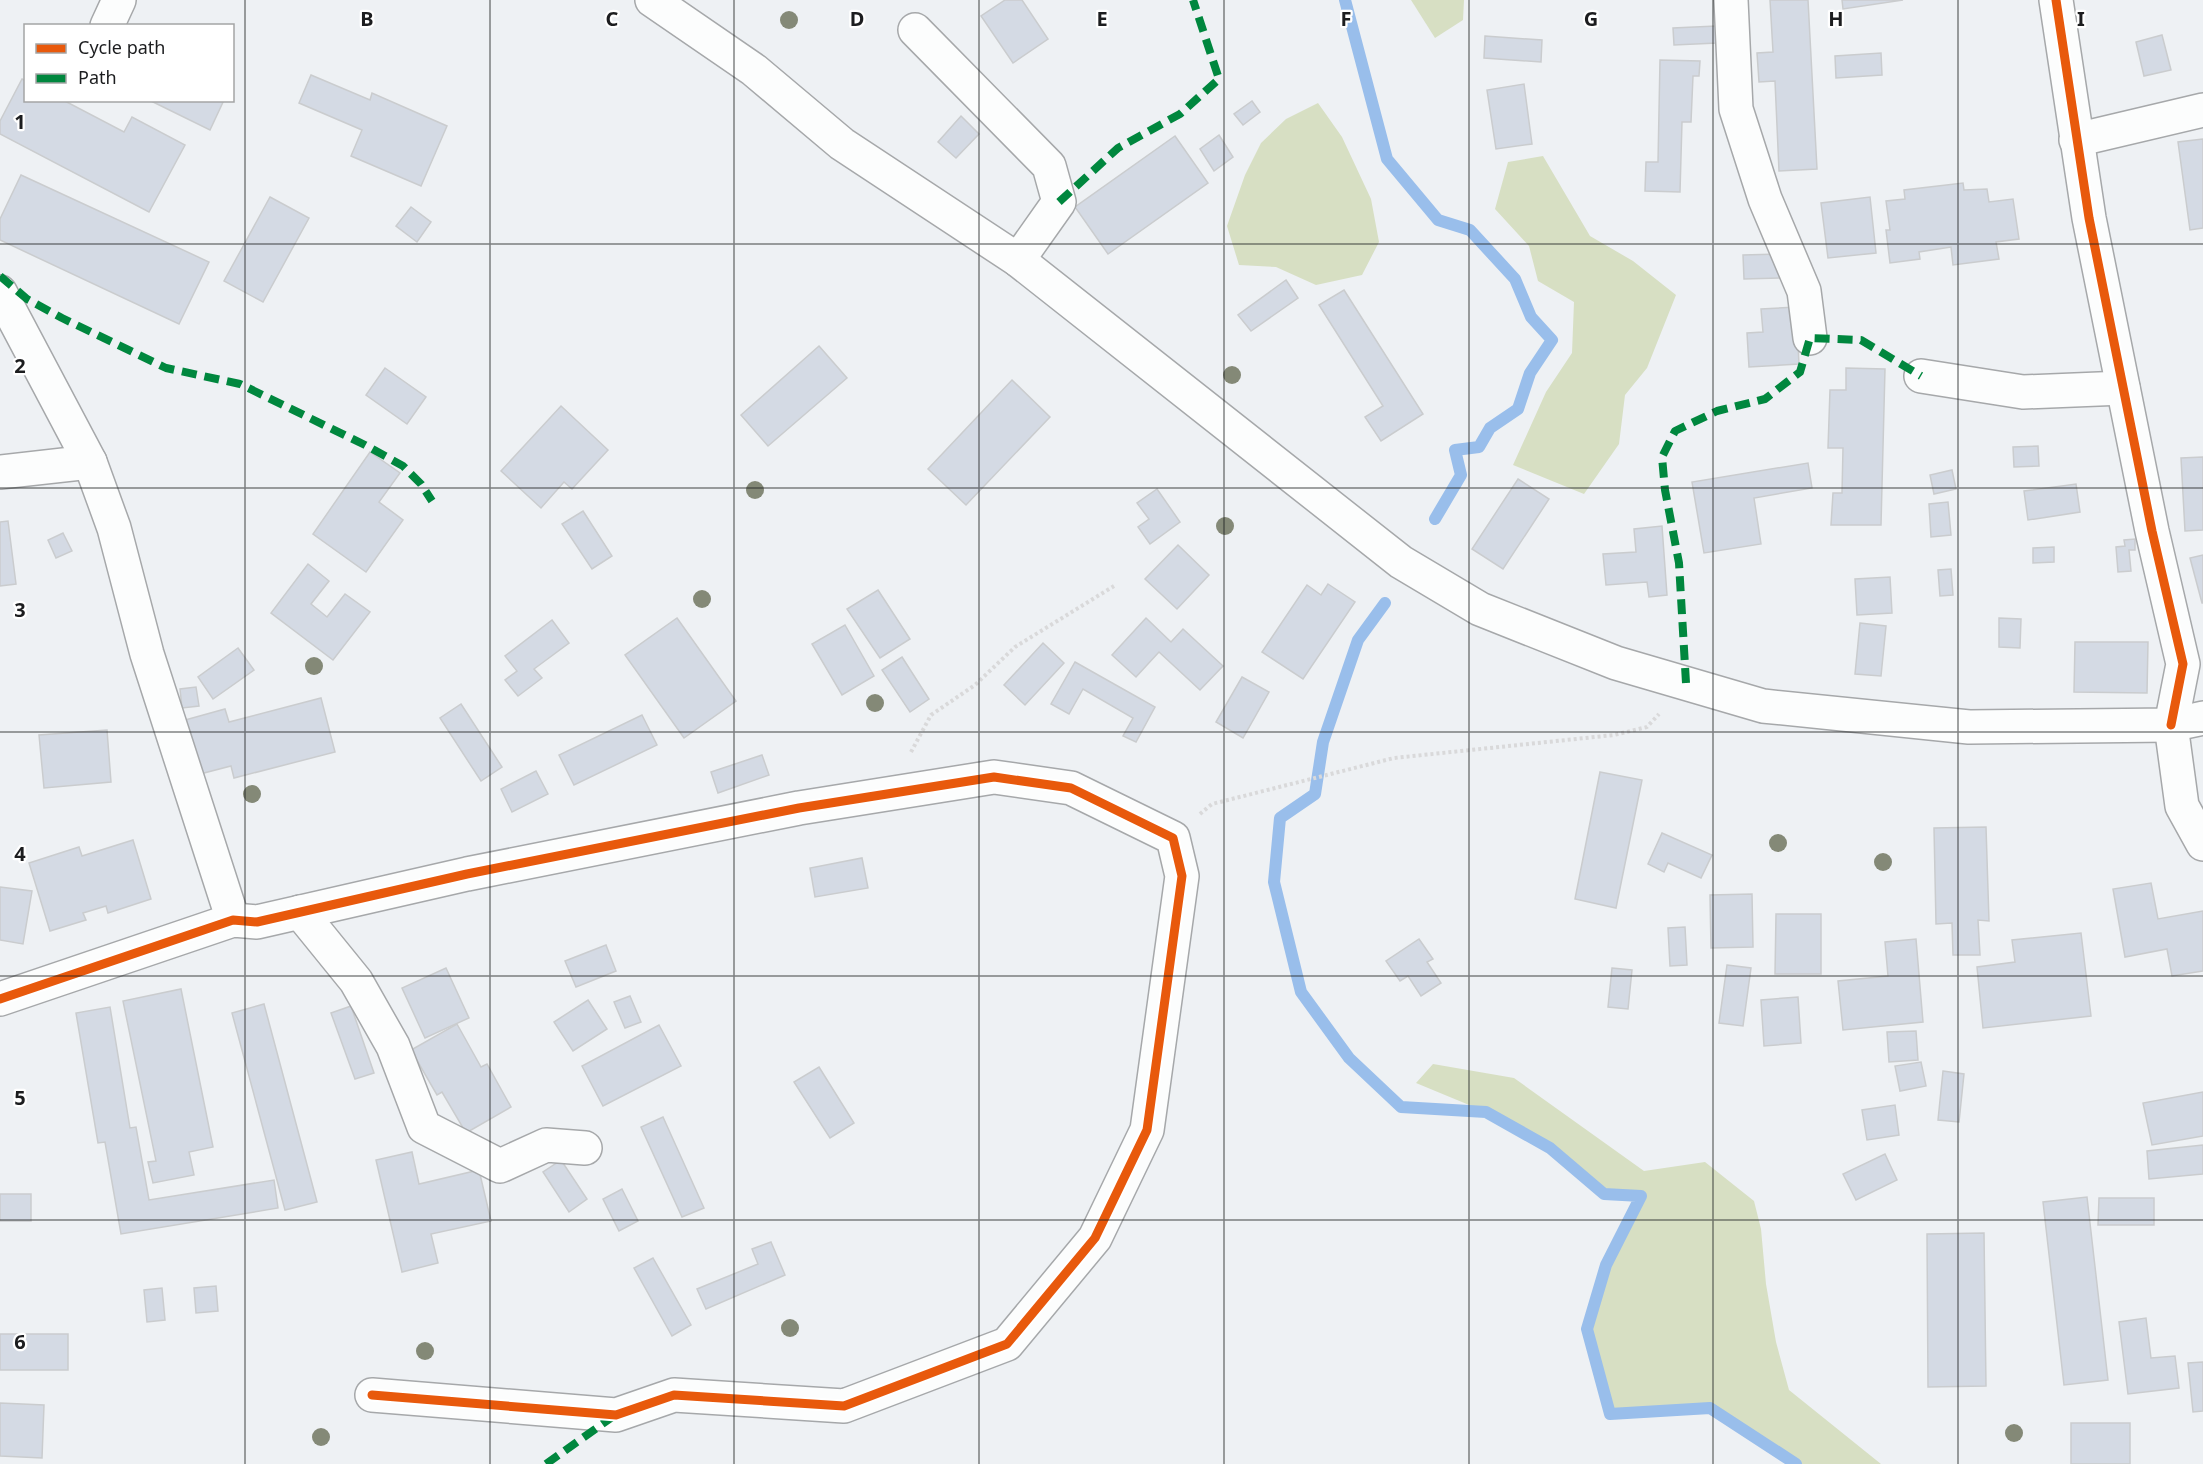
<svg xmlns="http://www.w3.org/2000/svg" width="2203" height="1464" font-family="'Noto Sans',sans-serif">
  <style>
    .green { fill: #d7dfc3 }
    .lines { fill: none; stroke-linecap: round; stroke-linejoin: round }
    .stream { stroke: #99beeb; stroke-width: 12 }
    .building { fill: #d4dae4; stroke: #caccce; stroke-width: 1.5 }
    .minor-casing { stroke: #a6a8aa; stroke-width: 36 }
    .major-casing { stroke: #a6a8aa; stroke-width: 36 }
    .path { stroke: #d9d9da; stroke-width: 4; stroke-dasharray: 3 3; stroke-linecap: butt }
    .minor { stroke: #fcfdfd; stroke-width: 33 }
    .major { stroke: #fcfdfd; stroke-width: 33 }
    .quiet { stroke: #00873e; stroke-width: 8; stroke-dasharray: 15 8; stroke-linecap: butt }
    .cycleway-casing { stroke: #fff; stroke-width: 13 }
    .cycleway { stroke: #e8590c; stroke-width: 9 }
    .tree { fill: #848977 }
    .grid { fill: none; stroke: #1c1d1f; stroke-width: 1.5; stroke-opacity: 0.55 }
    .grid-label { font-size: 20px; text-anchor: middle; font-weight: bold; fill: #1c1d1f; stroke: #fff; stroke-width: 4.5; stroke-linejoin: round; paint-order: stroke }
  </style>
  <rect width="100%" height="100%" fill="#eef1f4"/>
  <g class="green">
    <polygon points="1411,0 1464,0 1463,20 1435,38"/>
    <polygon points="1318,103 1342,137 1371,199 1379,242 1362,275 1316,285 1276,267 1239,265 1227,226 1245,175 1261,143 1286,119"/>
    <polygon points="1543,156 1590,236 1633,261 1676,295 1647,368 1625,395 1619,444 1584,494 1513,465 1546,392 1572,353 1574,302 1538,281 1529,246 1495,209 1508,162"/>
    <polygon points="1433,1064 1514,1078 1644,1171 1705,1162 1754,1201 1761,1229 1766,1284 1776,1342 1789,1390 1881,1464 1796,1464 1710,1408 1610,1414 1587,1329 1606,1265 1641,1196 1604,1194 1550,1148 1486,1112 1416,1083"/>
  </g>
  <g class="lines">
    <g class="stream">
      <polyline points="1345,0 1387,159 1438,220 1470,230 1515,279 1531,317 1552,340 1530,373 1518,409 1490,428 1479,447 1455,450 1461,475 1435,519"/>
      <polyline points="1385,603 1358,640 1323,742 1315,794 1280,818 1274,882 1301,992 1349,1058 1401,1107 1486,1112 1550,1148 1604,1194 1641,1196 1606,1265 1587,1329 1610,1414 1710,1408 1796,1464"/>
    </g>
  </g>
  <g class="building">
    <polygon points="1005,0 1022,0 1048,39 1013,63 981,16"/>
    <polygon points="1770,0 1808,0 1817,169 1779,171 1775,81 1759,82 1757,53 1773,52"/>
    <polygon points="1842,0 1903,0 1843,9"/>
    <polygon points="1716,26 1717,43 1674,45 1673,28"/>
    <polygon points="2162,35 2171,70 2144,76 2136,42"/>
    <polygon points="1485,36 1542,40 1541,62 1484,58"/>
    <polygon points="1881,53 1882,75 1836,78 1835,56"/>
    <polygon points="1660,60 1700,61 1699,76 1693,76 1691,122 1682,122 1680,192 1645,191 1646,162 1658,162"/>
    <polygon points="311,75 370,100 372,93 447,126 421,186 351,156 362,130 299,103"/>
    <polygon points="22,79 26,81 26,100 63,100 124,132 132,117 185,145 149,212 0,134 0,121"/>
    <polygon points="1524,84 1532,144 1496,149 1487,90"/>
    <polygon points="149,100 224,100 210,130"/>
    <polygon points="1252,101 1260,112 1243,125 1234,114"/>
    <polygon points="961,116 979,134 956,158 938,142"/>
    <polygon points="1219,135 1233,157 1214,171 1200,149"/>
    <polygon points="1175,136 1208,183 1108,254 1075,207"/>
    <polygon points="2203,139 2203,228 2190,230 2178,142"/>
    <polygon points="21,175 209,262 179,324 0,240 0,219"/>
    <polygon points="1963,183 1964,190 1987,189 1989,202 2013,199 2019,239 1996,242 1999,259 1953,265 1951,247 1919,252 1920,259 1890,263 1886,230 1890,230 1886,201 1905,199 1904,190"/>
    <polygon points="270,197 309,218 263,302 224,281"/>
    <polygon points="1870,197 1876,253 1828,258 1821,203"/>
    <polygon points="411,207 431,222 417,242 396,226"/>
    <polygon points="1784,254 1784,278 1744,279 1743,255"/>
    <polygon points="1286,280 1298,298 1251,331 1238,315"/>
    <polygon points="1344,290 1423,414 1381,441 1365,417 1383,406 1319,305"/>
    <polygon points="1796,307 1799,364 1749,367 1747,333 1763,332 1761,309"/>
    <polygon points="819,346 847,378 768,446 741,415"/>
    <polygon points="385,368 426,397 407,424 366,395"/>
    <polygon points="1846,368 1885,369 1881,525 1831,525 1833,493 1842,493 1843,448 1828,448 1830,390 1846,390"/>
    <polygon points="1012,380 1050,417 966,505 928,469"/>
    <polygon points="561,406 608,450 572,489 564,482 541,508 501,471"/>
    <polygon points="2038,446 2039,466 2014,467 2013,447"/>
    <polygon points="370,452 400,473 379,502 403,520 366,572 313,534"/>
    <polygon points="2203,457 2203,530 2185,531 2181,458"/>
    <polygon points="1808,463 1812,488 1754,498 1761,544 1704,553 1692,482"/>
    <polygon points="1952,470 1956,489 1934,494 1930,475"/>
    <polygon points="1518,479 1549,499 1503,569 1472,549"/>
    <polygon points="2076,484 2080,512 2028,520 2024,491"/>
    <polygon points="1157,489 1180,522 1150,544 1138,527 1149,519 1137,503"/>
    <polygon points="1948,502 1951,535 1931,537 1929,504"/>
    <polygon points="583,511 612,556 592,569 562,524"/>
    <polygon points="8,521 16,584 0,586 0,522"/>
    <polygon points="1662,526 1667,595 1649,597 1647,582 1606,585 1603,554 1636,552 1634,529"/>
    <polygon points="63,533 72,551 56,558 48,540"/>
    <polygon points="2135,539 2135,550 2129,550 2131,571 2118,572 2116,547 2125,546 2124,540"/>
    <polygon points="1178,545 1209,575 1177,609 1145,579"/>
    <polygon points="2054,547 2054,562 2033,563 2033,548"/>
    <polygon points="2203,555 2203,603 2202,603 2190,558"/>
    <polygon points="308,564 329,581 311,604 327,617 345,594 370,612 333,660 271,613"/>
    <polygon points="1951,569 1953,595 1940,596 1938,570"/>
    <polygon points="1890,577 1892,613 1857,615 1855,579"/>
    <polygon points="1328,584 1355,602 1303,679 1262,652 1307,585 1321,595"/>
    <polygon points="878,590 910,639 880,658 847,609"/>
    <polygon points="677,618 736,701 684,738 625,655"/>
    <polygon points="1146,618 1171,642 1183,629 1223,666 1200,690 1159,652 1136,677 1112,655"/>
    <polygon points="1999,618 2021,619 2020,648 1999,647"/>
    <polygon points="552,620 569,643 534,669 542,678 518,696 505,680 517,671 505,656"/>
    <polygon points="1860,623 1886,626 1881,676 1855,674"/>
    <polygon points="845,625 874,676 842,695 812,644"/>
    <polygon points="2075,642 2148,642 2147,693 2074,692"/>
    <polygon points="1043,643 1064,663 1025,705 1004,685"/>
    <polygon points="238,648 254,670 213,699 198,677"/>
    <polygon points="902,657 929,699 910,712 882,670"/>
    <polygon points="1075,662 1155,707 1136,742 1123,736 1133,718 1083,689 1069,714 1051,704"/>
    <polygon points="1242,677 1269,692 1243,738 1216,722"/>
    <polygon points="196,687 199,706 182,708 180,689"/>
    <polygon points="321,698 335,752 234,778 231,766 200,774 185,720 225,709 229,722"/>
    <polygon points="461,704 502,767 481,781 440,718"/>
    <polygon points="642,715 657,745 574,785 559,755"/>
    <polygon points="107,730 111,782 44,788 39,735"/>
    <polygon points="762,755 769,775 718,793 711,772"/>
    <polygon points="536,771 548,794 512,812 501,789"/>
    <polygon points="1600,772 1642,780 1616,908 1575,899"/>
    <polygon points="1986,827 1989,921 1978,920 1980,955 1953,955 1952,923 1936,924 1934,828"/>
    <polygon points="1662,833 1712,855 1701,878 1668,863 1664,872 1648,864"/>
    <polygon points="133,840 151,899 108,913 106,906 83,913 86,920 50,931 29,863 79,847 82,856"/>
    <polygon points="862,858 868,888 815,897 810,868"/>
    <polygon points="2151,883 2158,919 2203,911 2203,971 2172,976 2167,949 2125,957 2113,889"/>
    <polygon points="0,887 32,891 23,944 0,940"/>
    <polygon points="1752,894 1753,947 1711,948 1710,895"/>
    <polygon points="1776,914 1821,914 1821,974 1775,974"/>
    <polygon points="1685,927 1687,965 1670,966 1668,928"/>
    <polygon points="2081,933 2091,1016 1983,1028 1977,967 2015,962 2012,940"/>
    <polygon points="1419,939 1433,959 1427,962 1441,983 1421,996 1408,976 1400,981 1386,961"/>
    <polygon points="1916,939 1923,1022 1843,1030 1838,981 1888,976 1885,942"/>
    <polygon points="606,945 616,971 576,987 565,961"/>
    <polygon points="1727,965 1751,968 1743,1026 1719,1023"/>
    <polygon points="446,968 469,1018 425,1038 402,988"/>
    <polygon points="1612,968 1632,970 1628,1009 1608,1007"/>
    <polygon points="181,989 213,1147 189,1152 194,1175 153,1183 148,1162 156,1161 123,1001"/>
    <polygon points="630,996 641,1022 625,1028 614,1002"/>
    <polygon points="1798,997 1801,1043 1764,1046 1761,1000"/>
    <polygon points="588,1000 607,1029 573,1051 554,1022"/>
    <polygon points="264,1004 317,1202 285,1210 232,1013"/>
    <polygon points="351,1006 374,1073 355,1079 331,1013"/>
    <polygon points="110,1007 130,1128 136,1127 149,1200 274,1180 278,1208 121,1234 105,1142 98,1143 76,1013"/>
    <polygon points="457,1024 481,1067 487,1064 511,1107 466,1133 442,1092 437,1095 411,1050"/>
    <polygon points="659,1025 681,1066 603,1106 582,1066"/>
    <polygon points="1916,1031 1918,1060 1889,1062 1887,1032"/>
    <polygon points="1921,1062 1926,1086 1900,1091 1895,1066"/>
    <polygon points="819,1067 854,1123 830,1138 794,1082"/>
    <polygon points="1943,1071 1964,1074 1959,1122 1938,1120"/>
    <polygon points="2203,1092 2203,1136 2152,1145 2143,1103"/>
    <polygon points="1895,1105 1899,1135 1867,1140 1862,1110"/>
    <polygon points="663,1117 704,1208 682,1217 641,1127"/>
    <polygon points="2203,1145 2203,1174 2149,1179 2147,1151"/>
    <polygon points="412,1152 419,1184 479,1170 491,1221 431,1234 438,1263 402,1272 376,1160"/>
    <polygon points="1885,1154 1897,1180 1856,1200 1843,1174"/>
    <polygon points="561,1160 587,1199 569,1212 543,1172"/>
    <polygon points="622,1189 638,1221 619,1231 603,1199"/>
    <rect x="0" y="1194" width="31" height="27"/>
    <polygon points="2087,1197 2108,1380 2064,1385 2043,1202"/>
    <polygon points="2099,1198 2154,1198 2154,1225 2098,1225"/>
    <polygon points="1984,1233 1986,1386 1928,1387 1927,1234"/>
    <polygon points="771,1242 785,1275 706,1309 697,1289 758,1264 752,1249"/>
    <polygon points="653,1258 691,1325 672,1336 634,1268"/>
    <polygon points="216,1286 218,1311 196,1313 194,1288"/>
    <polygon points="162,1288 165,1320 147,1322 144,1290"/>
    <polygon points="2146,1318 2151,1358 2175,1356 2179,1388 2128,1394 2119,1322"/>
    <rect x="0" y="1334" width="68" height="36"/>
    <polygon points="2203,1362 2203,1411 2193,1412 2188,1363"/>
    <polygon points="0,1403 44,1405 42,1458 0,1456"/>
    <rect x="2071" y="1423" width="59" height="41"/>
  </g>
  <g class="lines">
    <defs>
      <g id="minor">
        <polyline points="1731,0 1736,109 1765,199 1804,291 1810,338"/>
        <polyline points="2056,0 2089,218 2152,531 2183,664 2171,725 2182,806 2203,844"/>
        <polyline points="107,26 119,0"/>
        <polyline points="915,30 1049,166 1059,202 1018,260"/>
        <polyline points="2076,140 2203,110"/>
        <polyline points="0,292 90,462 114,528 147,654 233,920"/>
        <polyline points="1921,376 2023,392 2123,388"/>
        <polyline points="0,472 90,462"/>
        <polyline points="300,912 356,981 393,1046 424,1127 500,1166 546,1145 585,1148"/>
        <polyline points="0,999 233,920 257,922 467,874 799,808 994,777 1071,788 1173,838 1182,876 1147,1130 1095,1238 1007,1344 844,1406 674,1395 616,1415 372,1395"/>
      </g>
      <polyline id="major" points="652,0 754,70 842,144 1018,260 1401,562 1480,609 1616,663 1763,706 1969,727 2171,725 2203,718"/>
    </defs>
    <use href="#minor" class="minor-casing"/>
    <use href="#major" class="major-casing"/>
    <g class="path">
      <polyline points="911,752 931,715 975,685 1015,647 1114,586"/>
      <polyline points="1200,814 1212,804 1394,758 1614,735 1647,727 1659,714"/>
    </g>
    <use href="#minor" class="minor"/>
    <use href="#major" class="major"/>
    <g class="quiet">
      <polyline points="1059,202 1118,148 1180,114 1219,79 1193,0"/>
      <polyline points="0,276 27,299 62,318 166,368 240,384 365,445 403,466 421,484 432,501"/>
      <polyline points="1686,683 1679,563 1665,490 1662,457 1675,431 1717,411 1765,399 1800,372 1810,338 1861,340 1921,376"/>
      <polyline points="546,1464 615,1415"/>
    </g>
    <defs>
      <g id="cycleway">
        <polyline points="2056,0 2089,218 2152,531 2183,664 2171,725"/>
        <polyline points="0,999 233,920 257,922 467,874 799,808 994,777 1071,788 1173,838 1182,876 1147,1130 1095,1238 1007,1344 844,1406 674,1395 616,1415 372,1395"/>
      </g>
    </defs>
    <use href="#cycleway" class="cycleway-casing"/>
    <use href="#cycleway" class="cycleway"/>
  </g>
  <g class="tree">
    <circle cx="789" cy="20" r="9"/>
    <circle cx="1232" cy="375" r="9"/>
    <circle cx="755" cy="490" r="9"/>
    <circle cx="1225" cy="526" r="9"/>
    <circle cx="702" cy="599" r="9"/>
    <circle cx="314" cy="666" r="9"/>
    <circle cx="875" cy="703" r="9"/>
    <circle cx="252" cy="794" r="9"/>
    <circle cx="1778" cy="843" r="9"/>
    <circle cx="1883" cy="862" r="9"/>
    <circle cx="790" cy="1328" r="9"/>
    <circle cx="425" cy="1351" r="9"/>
    <circle cx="2014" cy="1433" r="9"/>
    <circle cx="321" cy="1437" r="9"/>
  </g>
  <path class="grid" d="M 245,0 L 245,1464M 490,0 L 490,1464M 734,0 L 734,1464M 979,0 L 979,1464M 1224,0 L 1224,1464M 1469,0 L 1469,1464M 1713,0 L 1713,1464M 1958,0 L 1958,1464M 0,244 L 2203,244M 0,488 L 2203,488M 0,732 L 2203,732M 0,976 L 2203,976M 0,1220 L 2203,1220"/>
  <g class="grid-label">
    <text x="367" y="26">B</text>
    <text x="612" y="26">C</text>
    <text x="857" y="26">D</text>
    <text x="1102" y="26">E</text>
    <text x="1346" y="26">F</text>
    <text x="1591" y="26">G</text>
    <text x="1836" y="26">H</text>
    <text x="2081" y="26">I</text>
    <text x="20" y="129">1</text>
    <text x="20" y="373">2</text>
    <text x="20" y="617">3</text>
    <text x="20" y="861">4</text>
    <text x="20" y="1105">5</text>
    <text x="20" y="1349">6</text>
  </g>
  <rect x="24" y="24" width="210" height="78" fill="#ffffff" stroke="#a4a5a5" stroke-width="1.5"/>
  <rect x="36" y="44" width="30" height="9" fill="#e8590c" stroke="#a4a5a5" stroke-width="1.5"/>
  <text x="78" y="54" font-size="18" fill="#1c1d1f">Cycle path</text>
  <rect x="36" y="74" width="30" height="9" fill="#00873e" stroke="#a4a5a5" stroke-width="1.5"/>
  <text x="78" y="84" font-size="18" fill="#1c1d1f">Path</text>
</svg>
